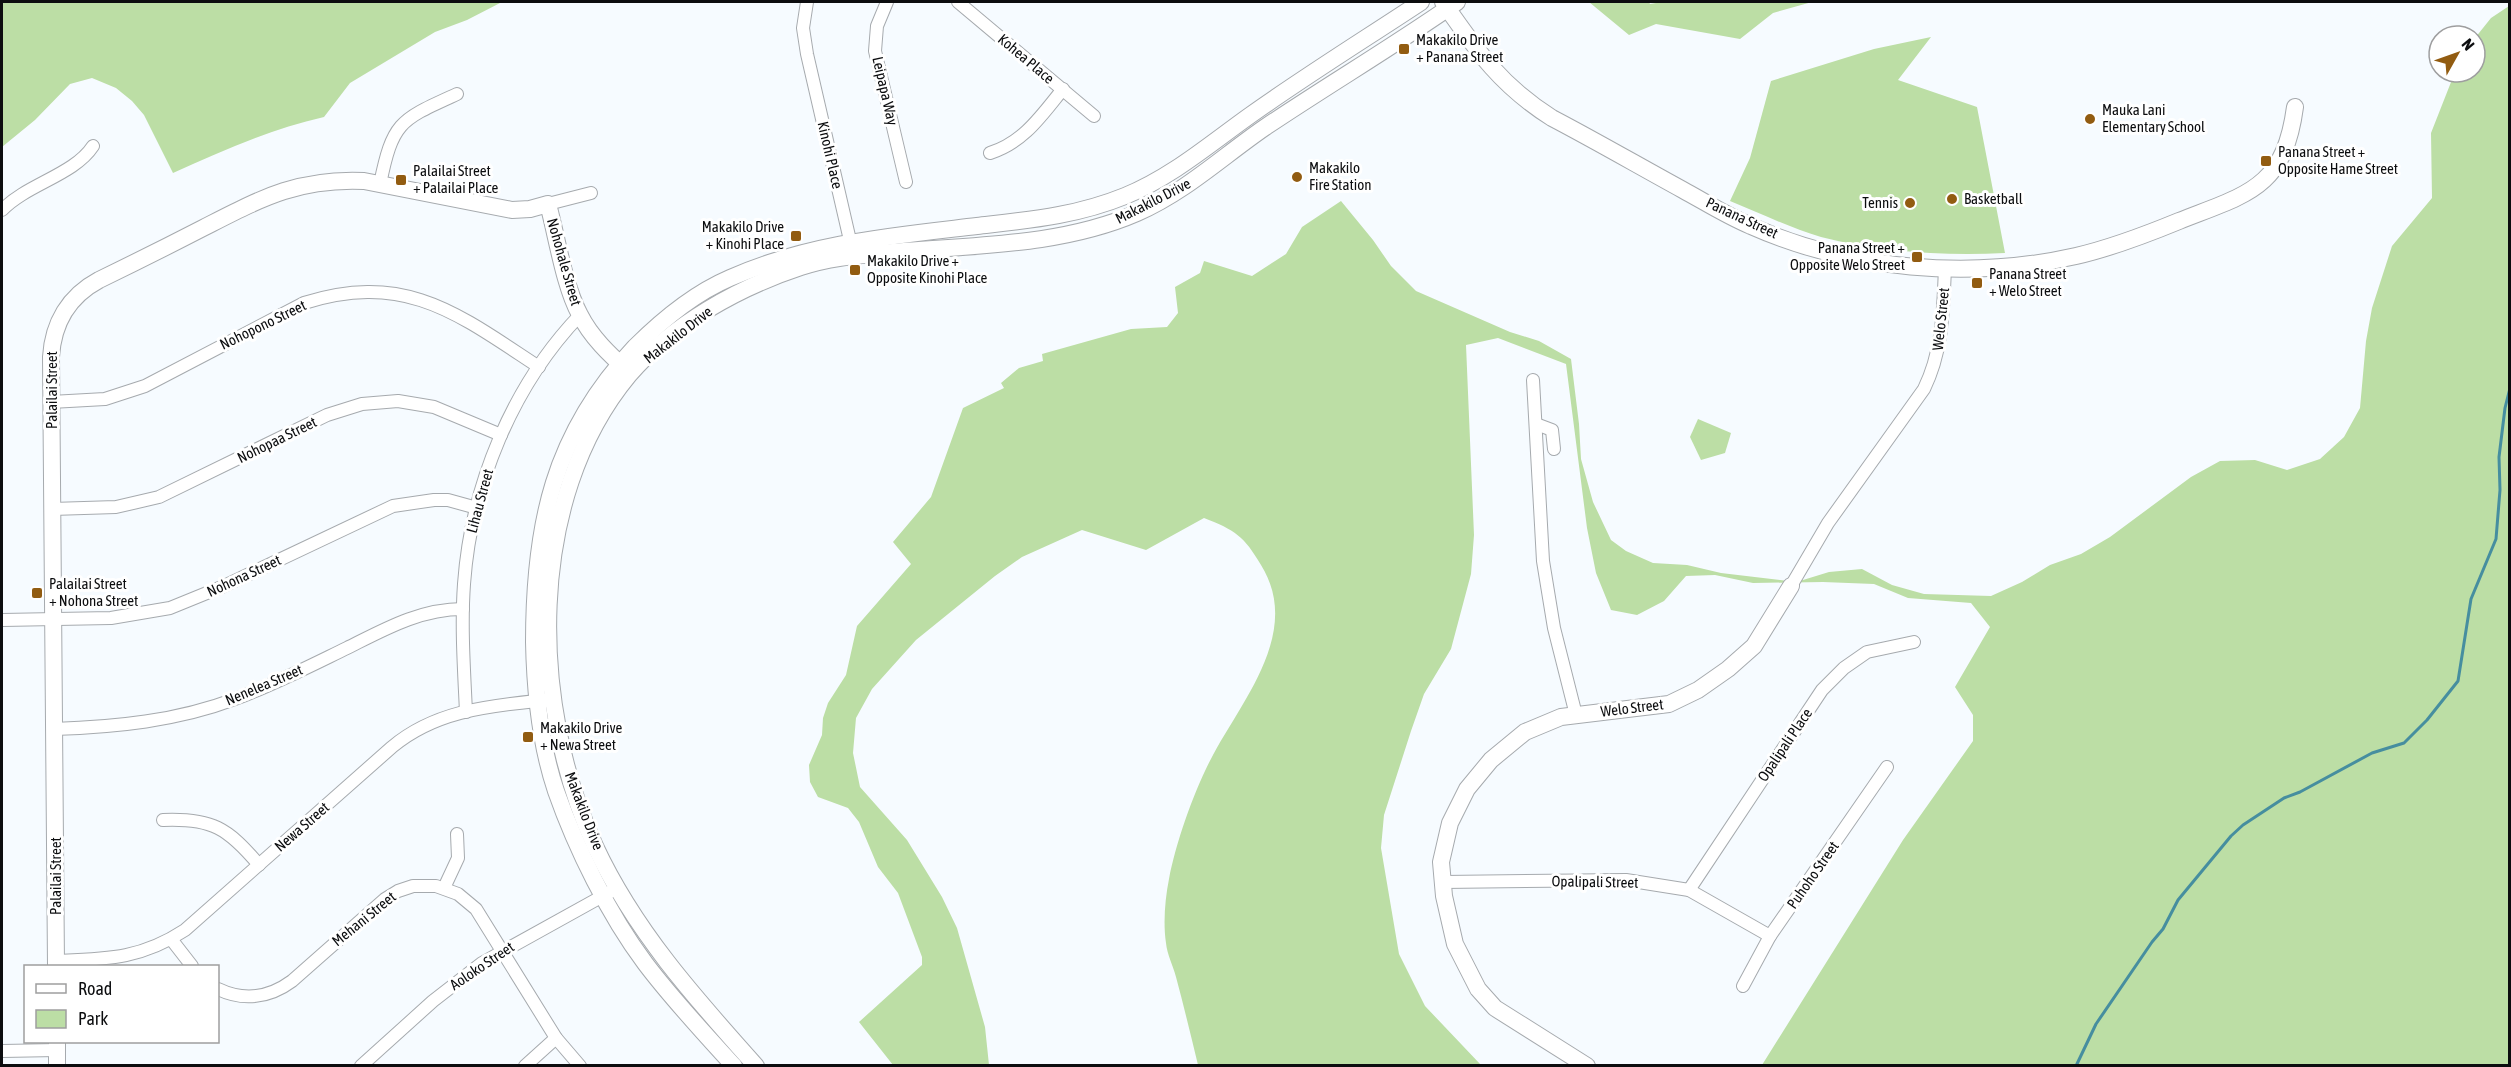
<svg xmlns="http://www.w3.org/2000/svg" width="2511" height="1067" font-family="'Asap Condensed',sans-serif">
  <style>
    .green { fill: #bcdea5 }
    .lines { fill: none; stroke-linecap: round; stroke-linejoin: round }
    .stream { stroke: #468e9f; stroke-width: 3 }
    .street-casing { stroke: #a6aaae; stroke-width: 14 }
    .secondary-casing { stroke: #a6aaae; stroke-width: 18 }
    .street { stroke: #fff; stroke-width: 12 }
    .secondary { stroke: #fff; stroke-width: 16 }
    .poi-dot { fill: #925c11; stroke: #fff; stroke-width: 2 }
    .labels { text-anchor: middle; stroke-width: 6; stroke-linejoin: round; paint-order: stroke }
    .poi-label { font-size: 15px; fill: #0c0d0f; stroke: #fff; text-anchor: start }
    .street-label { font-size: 15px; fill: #0c0d0f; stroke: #fff }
  </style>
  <rect width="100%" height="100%" fill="#f6fbff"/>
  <g class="green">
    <path d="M 2,2 L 502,2 L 467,20 L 435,32 L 350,83 L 324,117 C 271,129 222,151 173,173 L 144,115 L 132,101 L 116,88 L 92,78 L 70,84 L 35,120 L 2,147 Z"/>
    <polygon points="1589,2 1649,2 1650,4 1662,2 1812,2 1773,13 1740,39 1656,24 1629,35"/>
    <path d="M 2509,6 L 2509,1065 L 1762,1065 L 1903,840 L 1973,741 L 1973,715 L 1955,687 L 1990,627 L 1971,603 L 1908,598 L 1874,584 L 1823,582 L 1753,583 L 1715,575 L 1686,576 L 1664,601 L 1637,615 L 1611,610 L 1596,573 L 1587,528 L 1566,364 L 1498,338 L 1466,345 L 1474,535 L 1471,574 L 1451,649 L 1424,694 L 1411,731 L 1384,815 L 1381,848 L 1399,954 L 1425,1006 L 1481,1065 L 1198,1065 C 1191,1036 1184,1007 1176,977 C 1173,966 1167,954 1166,943 C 1163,923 1165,899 1169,879 C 1176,842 1195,788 1213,755 C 1244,698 1302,631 1261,565 C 1244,536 1235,530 1204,518 L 1146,550 L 1082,530 L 1022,557 L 995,576 L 916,640 L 872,689 L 856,718 L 853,753 L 860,787 L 907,840 L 942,897 L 957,928 L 985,1027 L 989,1065 L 893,1065 L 859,1022 L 922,965 L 922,957 L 898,893 L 878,867 L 859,822 L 848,808 L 818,797 L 810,782 L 809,765 L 822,735 L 823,718 L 828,703 L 846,675 L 857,626 L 911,564 L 893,542 L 931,497 L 963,408 L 1004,388 L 1001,383 L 1019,368 L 1043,361 L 1042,354 L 1131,329 L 1167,327 L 1178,313 L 1175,287 L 1200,273 L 1204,261 L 1252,276 L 1286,254 L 1302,227 L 1341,201 L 1373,240 L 1391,266 L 1416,291 L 1510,332 L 1539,341 L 1571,359 L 1579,424 L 1581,459 L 1593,502 L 1611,540 L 1626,551 L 1653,563 L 1687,565 L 1721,573 L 1788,581 L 1803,580 L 1829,572 L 1862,569 L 1892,585 L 1924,594 L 1991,596 L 2022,582 L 2050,565 L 2081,554 L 2110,537 L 2191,477 L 2220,461 L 2255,460 L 2287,470 L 2320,459 L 2344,437 L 2360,408 L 2366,341 L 2372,308 L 2392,246 L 2432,198 L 2431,133 L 2455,72 L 2475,72 L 2475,38 L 2491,18 Z"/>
    <path d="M 1931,37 L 1898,80 L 1977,107 L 2005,253 C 1943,256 1881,252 1821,237 C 1790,228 1760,213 1730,201 L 1750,158 L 1771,81 L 1874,49 Z"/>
    <polygon points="1698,419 1731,433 1725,453 1701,460 1690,437"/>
  </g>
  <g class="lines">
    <polyline class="stream" points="2076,1066 2096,1024 2152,942 2163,929 2178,900 2231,836 2243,825 2284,798 2300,792 2372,753 2404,743 2427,720 2458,681 2471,599 2496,539 2500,490 2499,457 2505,408 2510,388"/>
    <defs>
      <g id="street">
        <polyline points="807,2 803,28 807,54 852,249"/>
        <polyline points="887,2 877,26 875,51 906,182"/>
        <polyline points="958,2 1094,116"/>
        <path d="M 990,153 C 1024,142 1041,116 1063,89"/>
        <path d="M 380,184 C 393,121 400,120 457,94"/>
        <polyline points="548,204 591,193"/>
        <path d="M 2,210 C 27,184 74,175 93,146"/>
        <polyline points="1533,380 1543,561 1554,628 1576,715"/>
        <path d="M 51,402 L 105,399 L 145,386 L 304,303 C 406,271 458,314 539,367"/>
        <polyline points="1536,424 1552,430 1554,449"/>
        <polyline points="52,509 116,507 159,497 327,415 362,404 398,401 434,407 501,435"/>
        <path d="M 1791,586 L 1828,523 L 1924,389 C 1943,350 1943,311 1945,268"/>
        <polyline points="2,620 111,618 170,608 224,586 393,506 434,500 448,500 477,508"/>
        <path d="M 466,712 C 464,669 461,626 464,584 C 471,486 512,386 580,315"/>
        <path d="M 54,729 C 115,727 177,721 235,699 C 273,685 310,666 347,648 C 385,629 420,609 463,609"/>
        <path d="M 163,820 C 212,818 228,828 259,865"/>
        <polyline points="1443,882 1626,880 1689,890 1770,936"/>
        <polyline points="444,888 458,858 457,834"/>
        <polyline points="1689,890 1822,690 1844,668 1867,652 1914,642"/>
        <polyline points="171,939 192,966"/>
        <path d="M 56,961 C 107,959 141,959 185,930 L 392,747 C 436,710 490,706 545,700"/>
        <polyline points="1743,986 1770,936 1887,767"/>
        <path d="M 218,989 C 243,1001 269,998 292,981 L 385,899 L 398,891 L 413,886 L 436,886 L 458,894 L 476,909 L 556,1038 L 580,1066"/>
        <polyline points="2,1051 57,1050"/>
        <polyline points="361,1066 433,1001 482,963 610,892"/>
        <polyline points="525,1066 556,1038"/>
      </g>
      <g id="secondary">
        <path d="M 1443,2 C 1477,51 1500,85 1552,118 C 1596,141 1639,166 1683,190 C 1705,202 1727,216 1751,226 C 1850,270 1970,280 2076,256 C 2111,248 2145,235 2179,221 C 2247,194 2284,189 2295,107"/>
        <path d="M 56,966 L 51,357 C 53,323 69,296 99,280 C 134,263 168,246 203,228 C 260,199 297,178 364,181 L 512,210 L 530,209 L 548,204 C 557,237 564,286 580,315 C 591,337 610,355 628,371"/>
        <polyline points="57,1042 57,1066"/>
        <path d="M 734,1066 C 703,1032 672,999 645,963 C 609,915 576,848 556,791 C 540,744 535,691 534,642 C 534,525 553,434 635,347 C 662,320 695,293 730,278 C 809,243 892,236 977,226 C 1029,220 1076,216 1125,196 C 1172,177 1211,143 1252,114 C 1307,75 1365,39 1421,2"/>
        <path d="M 756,1066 C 695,998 634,930 595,846 C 530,705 525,500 629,375 C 673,324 737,288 801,267 C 830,257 863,255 893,252 C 974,245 1061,246 1137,213 C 1185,192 1222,157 1264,128 C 1328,85 1394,46 1457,2"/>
        <polyline points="1587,1066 1495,1008 1478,989 1455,944 1444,896 1441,862 1450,823 1467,789 1491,760 1525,732 1561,717 1669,704 1698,690 1728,669 1754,646 1791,586"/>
      </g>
    </defs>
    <use href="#street" class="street-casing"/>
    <use href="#secondary" class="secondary-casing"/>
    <use href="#street" class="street"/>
    <use href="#secondary" class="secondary"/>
  </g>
  <g class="poi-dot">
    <rect x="1398" y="43" width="12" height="12" rx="3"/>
    <circle cx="2090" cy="119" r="6"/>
    <rect x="2260" y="155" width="12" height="12" rx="3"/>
    <circle cx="1297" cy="177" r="6"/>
    <rect x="395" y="174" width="12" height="12" rx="3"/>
    <circle cx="1952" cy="199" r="6"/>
    <circle cx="1910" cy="203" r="6"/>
    <rect x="790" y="230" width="12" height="12" rx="3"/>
    <rect x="1911" y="251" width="12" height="12" rx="3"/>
    <rect x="849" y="264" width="12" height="12" rx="3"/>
    <rect x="1971" y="277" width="12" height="12" rx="3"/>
    <rect x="31" y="587" width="12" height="12" rx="3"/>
    <rect x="522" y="731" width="12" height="12" rx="3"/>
  </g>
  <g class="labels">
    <g class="poi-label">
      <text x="1416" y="45">Makakilo Drive<tspan x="1416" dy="17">+ Panana Street</tspan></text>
      <text x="2102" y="115">Mauka Lani<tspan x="2102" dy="17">Elementary School</tspan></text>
      <text x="2278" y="157">Panana Street +<tspan x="2278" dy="17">Opposite Hame Street</tspan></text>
      <text x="1309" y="173">Makakilo<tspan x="1309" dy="17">Fire Station</tspan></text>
      <text x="413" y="176">Palailai Street<tspan x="413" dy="17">+ Palailai Place</tspan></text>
      <text x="1964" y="204">Basketball</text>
      <text x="1898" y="208" text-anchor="end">Tennis</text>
      <text x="784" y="232" text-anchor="end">Makakilo Drive<tspan x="784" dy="17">+ Kinohi Place</tspan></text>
      <text x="1905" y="253" text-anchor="end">Panana Street +<tspan x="1905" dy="17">Opposite Welo Street</tspan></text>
      <text x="867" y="266">Makakilo Drive +<tspan x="867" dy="17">Opposite Kinohi Place</tspan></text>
      <text x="1989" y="279">Panana Street<tspan x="1989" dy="17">+ Welo Street</tspan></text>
      <text x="49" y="589">Palailai Street<tspan x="49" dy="17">+ Nohona Street</tspan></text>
      <text x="540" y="733">Makakilo Drive<tspan x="540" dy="17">+ Newa Street</tspan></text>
    </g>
    <g class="street-label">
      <text transform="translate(1026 59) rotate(40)" y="5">Kohea Place</text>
      <text transform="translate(885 91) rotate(77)" y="5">Leipapa Way</text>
      <text transform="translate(830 155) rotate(77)" y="5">Kinohi Place</text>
      <text transform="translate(1153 201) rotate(-27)" y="5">Makakilo Drive</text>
      <text transform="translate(1742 218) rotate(25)" y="5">Panana Street</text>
      <text transform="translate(564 262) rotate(74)" y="5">Nohohale Street</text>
      <text transform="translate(1941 319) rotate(-84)" y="5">Welo Street</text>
      <text transform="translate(263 325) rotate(-26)" y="5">Nohopono Street</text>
      <text transform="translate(678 335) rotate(-38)" y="5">Makakilo Drive</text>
      <text transform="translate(52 390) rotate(-90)" y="5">Palailai Street</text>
      <text transform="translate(277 440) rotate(-26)" y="5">Nohopaa Street</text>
      <text transform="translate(480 501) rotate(-75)" y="5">Lihau Street</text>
      <text transform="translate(244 576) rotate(-25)" y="5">Nohona Street</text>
      <text transform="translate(264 685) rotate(-23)" y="5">Nenelea Street</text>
      <text transform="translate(1632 708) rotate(-7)" y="5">Welo Street</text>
      <text transform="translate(1785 745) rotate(-56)" y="5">Opalipali Place</text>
      <text transform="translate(584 811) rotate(69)" y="5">Makakilo Drive</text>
      <text transform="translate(302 827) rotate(-41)" y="5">Newa Street</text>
      <text transform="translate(1813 875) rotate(-55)" y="5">Puhoho Street</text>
      <text transform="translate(56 876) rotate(-90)" y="5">Palailai Street</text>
      <text transform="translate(1595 882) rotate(1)" y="5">Opalipali Street</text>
      <text transform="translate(364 919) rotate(-39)" y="5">Mehani Street</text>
      <text transform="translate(482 966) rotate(-34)" y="5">Aoloko Street</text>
    </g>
  </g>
  <rect width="2511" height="1067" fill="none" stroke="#0c0d0f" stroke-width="6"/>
  <rect x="24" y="965" width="195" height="78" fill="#ffffff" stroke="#9e9e9f" stroke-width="1.5"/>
  <rect x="36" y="984" width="30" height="9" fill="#ffffff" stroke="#9e9e9f" stroke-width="1.5"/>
  <text x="78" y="995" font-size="18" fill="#0c0d0f">Road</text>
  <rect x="36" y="1010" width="30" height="18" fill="#bcdea5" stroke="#9e9e9f" stroke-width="1.5"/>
  <text x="78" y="1025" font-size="18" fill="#0c0d0f">Park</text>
  <g transform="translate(2457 54) rotate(50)"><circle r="28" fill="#ffffff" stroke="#9e9e9f" stroke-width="1.5"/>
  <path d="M0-4.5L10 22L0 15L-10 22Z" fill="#925c11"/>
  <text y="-9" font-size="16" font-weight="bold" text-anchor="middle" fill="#0c0d0f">N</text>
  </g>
</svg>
